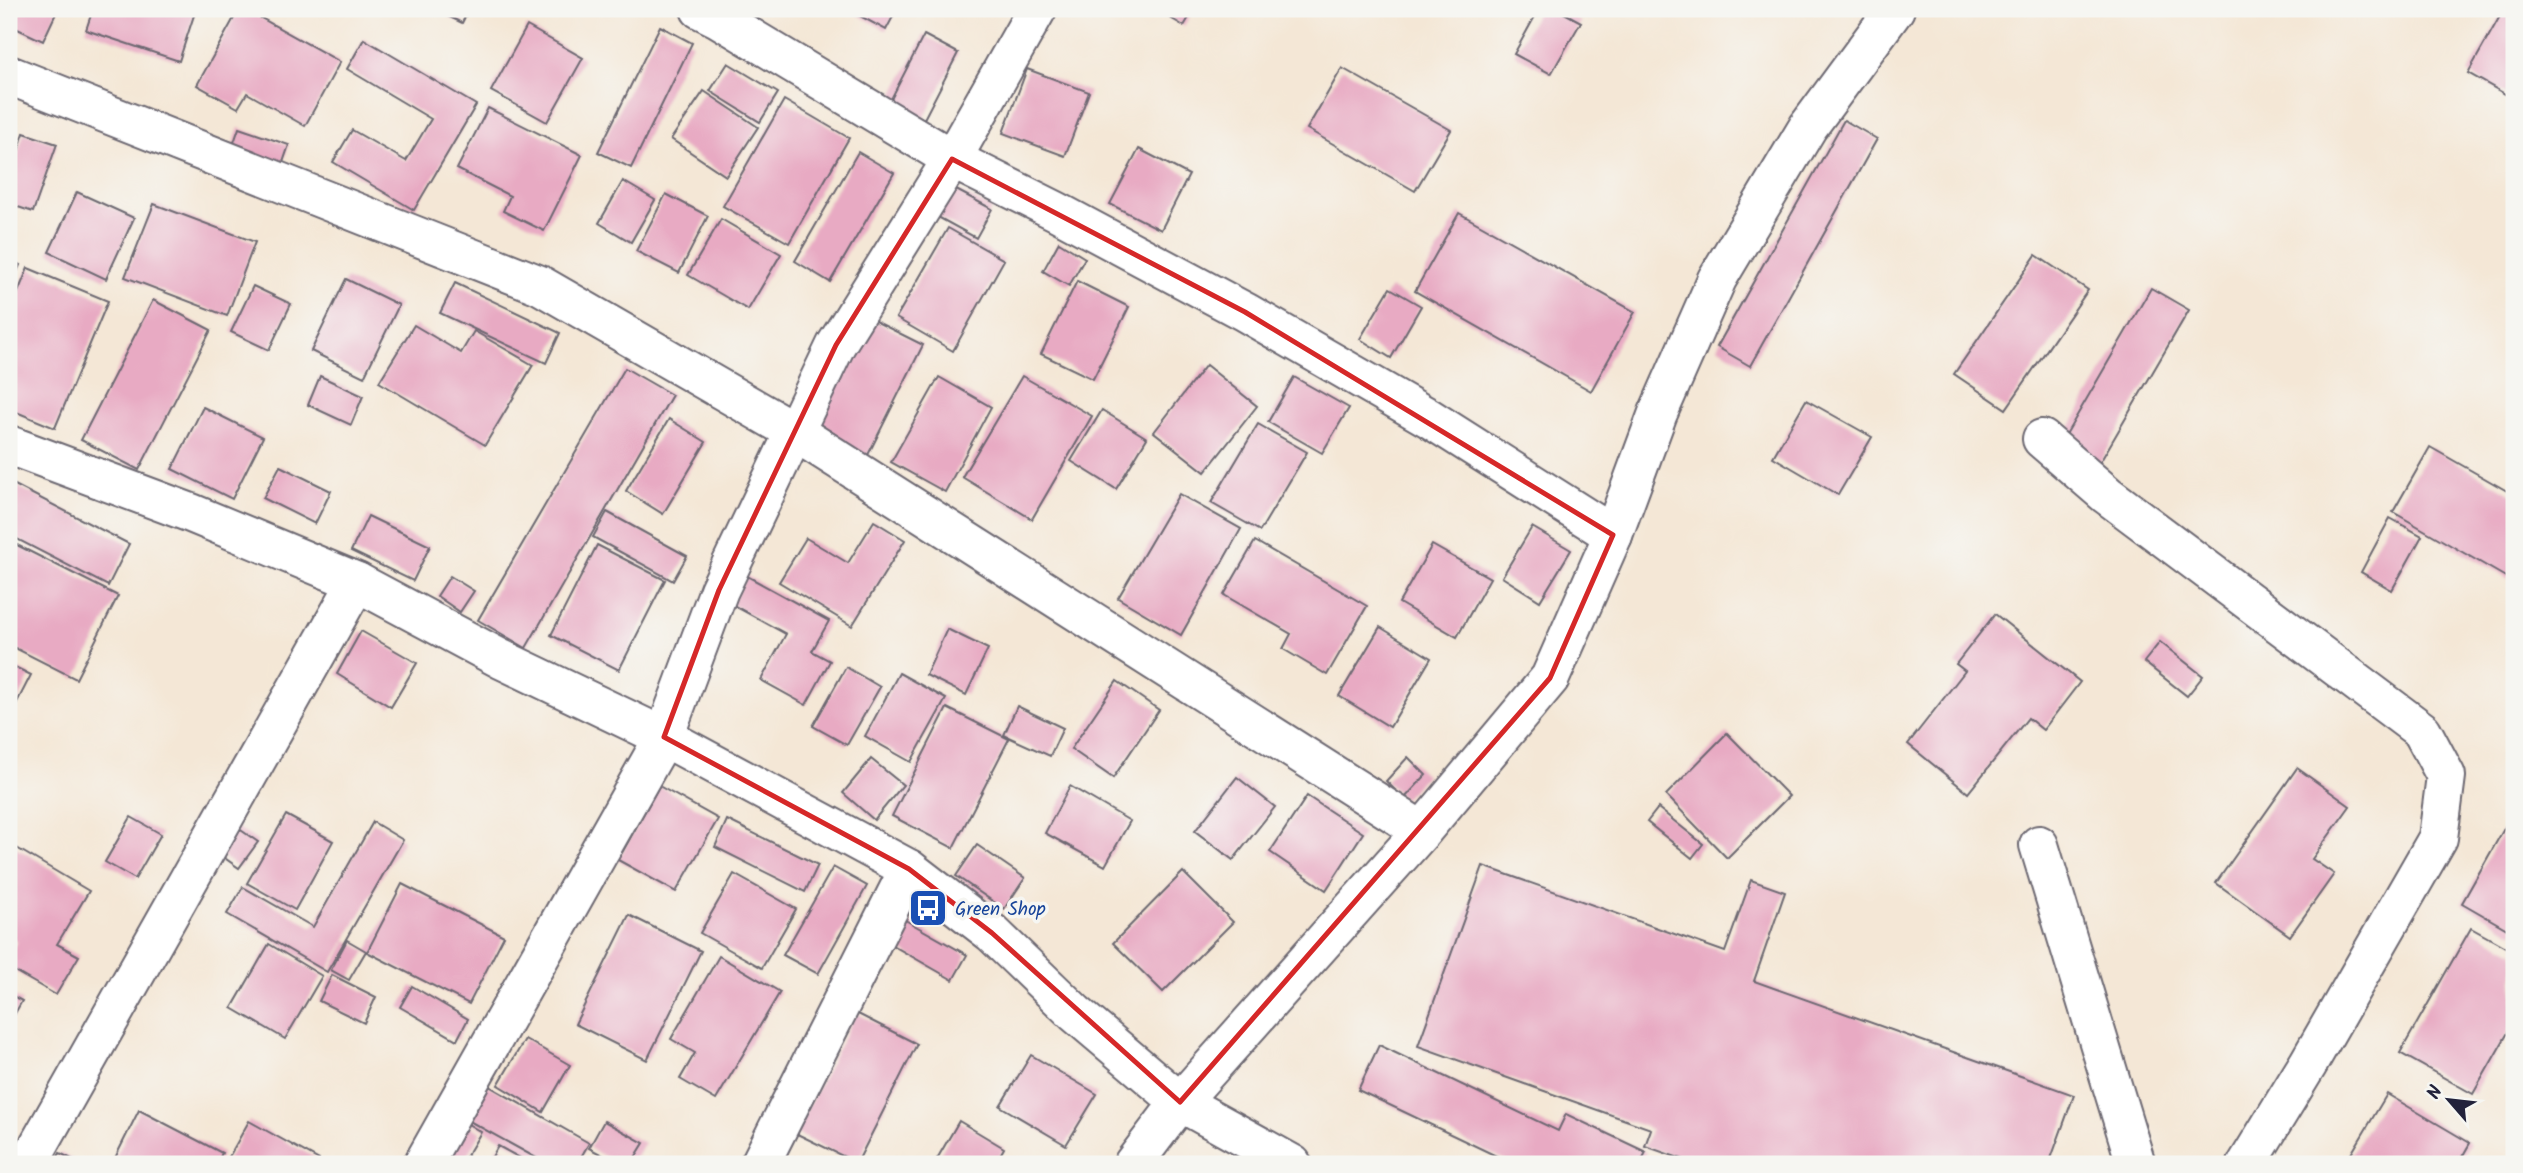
<svg xmlns="http://www.w3.org/2000/svg" width="2523" height="1173" font-family="Kalam,sans-serif">
  <style>
    .building { fill: #e8aac3 }
    .lines { fill: none; stroke-linecap: round; stroke-linejoin: round }
    .minor-casing { stroke: #6c6771; stroke-width: 42 }
    .minor { stroke: #fff; stroke-width: 38 }
    .marked { fill: none; stroke: #d62828; stroke-width: 5; stroke-linejoin: round }
    .labels { text-anchor: middle; stroke-width: 7; stroke-linejoin: round; paint-order: stroke }
    .transit-label { font-size: 19px; fill: #164399; stroke: #f6f6f2; text-anchor: start }
  </style>
  <rect width="100%" height="100%" fill="#f6f6f2"/>
  <filter id="ink" filterUnits="userSpaceOnUse"><feTurbulence type="fractalNoise" baseFrequency=".0143" numOctaves="2"/><feDisplacementMap in="SourceGraphic" scale="14" xChannelSelector="R" yChannelSelector="G"/><feConvolveMatrix kernelMatrix="1 2 1 2 8 2 1 2 1" color-interpolation-filters="sRGB"/></filter>
  <filter id="wash" filterUnits="userSpaceOnUse"><feTurbulence type="fractalNoise" baseFrequency=".00686" numOctaves="4" result="noise"/><feDisplacementMap in="SourceGraphic" scale="28" xChannelSelector="R" yChannelSelector="G"/><feGaussianBlur stdDeviation="1.57" result="paint"/><feColorMatrix in="noise" values="0 0 0 0 0 0 0 0 0 0 0 0 0 0 0 0 0 1.4 0 .05"/><feComposite in="paint" operator="in"/></filter>
  <g filter="url(#wash)">
    <rect width="100%" height="100%" fill="#f4e7d6"/>
    <g id="blocks">
      <g class="building">
        <polygon points="9,9 58,9 43,41 9,25"/>
        <polygon points="93,9 196,9 179,61 86,30"/>
        <polygon points="239,9 245,9 340,62 305,126 247,93 238,108 197,85"/>
        <polygon points="433,9 469,9 462,23"/>
        <polygon points="847,9 897,9 886,30"/>
        <polygon points="1155,9 1194,9 1184,26"/>
        <polygon points="1539,9 1557,9 1581,22 1551,74 1514,54"/>
        <polygon points="2504,9 2514,9 2514,99 2468,73"/>
        <polygon points="527,26 583,58 547,122 491,91"/>
        <polygon points="660,26 692,43 631,168 598,152"/>
        <polygon points="924,35 958,53 924,119 890,101"/>
        <polygon points="364,39 476,105 414,210 333,162 352,130 406,161 431,119 347,69"/>
        <polygon points="728,63 778,93 760,122 710,91"/>
        <polygon points="1342,68 1451,130 1415,191 1307,129"/>
        <polygon points="1027,69 1089,92 1065,156 1003,133"/>
        <polygon points="704,91 758,127 726,176 671,139"/>
        <polygon points="784,100 849,138 789,243 723,206"/>
        <polygon points="488,108 582,155 544,231 503,211 510,196 457,169"/>
        <polygon points="1844,120 1877,139 1750,366 1717,347"/>
        <polygon points="239,128 289,145 280,171 230,154"/>
        <polygon points="24,133 57,144 33,212 9,204 9,179"/>
        <polygon points="1139,149 1189,175 1161,230 1110,204"/>
        <polygon points="858,152 894,173 830,282 795,261"/>
        <polygon points="623,181 655,200 631,242 599,223"/>
        <polygon points="943,183 992,209 976,238 927,211"/>
        <polygon points="77,192 134,218 106,279 49,252"/>
        <polygon points="666,194 708,216 679,273 636,251"/>
        <polygon points="154,204 255,242 227,316 125,277"/>
        <polygon points="1459,213 1635,312 1591,391 1415,291"/>
        <polygon points="721,219 781,254 748,310 688,275"/>
        <polygon points="948,228 1004,260 953,351 896,318"/>
        <polygon points="1059,242 1085,258 1069,286 1043,271"/>
        <polygon points="2036,255 2088,290 2006,409 1954,374"/>
        <polygon points="9,259 20,265 9,289"/>
        <polygon points="28,268 108,301 55,428 9,409 9,314"/>
        <polygon points="346,279 399,305 364,377 311,351"/>
        <polygon points="1077,281 1129,307 1093,379 1041,354"/>
        <polygon points="455,283 560,333 546,363 440,313"/>
        <polygon points="253,286 291,304 269,350 231,332"/>
        <polygon points="1390,288 1421,306 1391,358 1360,339"/>
        <polygon points="2151,288 2189,310 2099,464 2061,443"/>
        <polygon points="153,300 211,330 139,470 81,440"/>
        <polygon points="867,317 923,345 867,457 811,429"/>
        <polygon points="414,325 461,353 474,331 533,365 485,445 379,382"/>
        <polygon points="1206,365 1257,406 1205,472 1154,432"/>
        <polygon points="625,368 672,395 526,648 478,620"/>
        <polygon points="320,376 363,396 351,425 308,405"/>
        <polygon points="1022,376 1092,416 1032,519 962,477"/>
        <polygon points="939,377 991,407 945,492 891,462"/>
        <polygon points="1294,377 1349,408 1322,453 1268,422"/>
        <polygon points="1806,400 1872,437 1838,495 1773,457"/>
        <polygon points="203,407 263,437 232,499 172,469"/>
        <polygon points="1102,410 1147,438 1116,489 1071,461"/>
        <polygon points="669,419 706,442 663,514 626,491"/>
        <polygon points="1258,424 1307,452 1260,531 1211,503"/>
        <polygon points="2430,447 2514,495 2514,570 2509,579 2393,512"/>
        <polygon points="280,466 331,491 315,524 263,498"/>
        <polygon points="9,482 129,544 108,586 9,535"/>
        <polygon points="1179,494 1241,529 1181,635 1118,598"/>
        <polygon points="607,512 687,556 673,581 593,537"/>
        <polygon points="368,516 430,546 413,581 351,551"/>
        <polygon points="2390,518 2422,536 2392,590 2361,572"/>
        <polygon points="874,521 905,540 852,626 779,582 806,538 848,563"/>
        <polygon points="1532,527 1571,550 1540,601 1502,577"/>
        <polygon points="9,541 118,596 76,679 9,645"/>
        <polygon points="1255,541 1367,606 1327,675 1283,649 1291,634 1224,595"/>
        <polygon points="597,545 665,580 619,670 551,635"/>
        <polygon points="1432,545 1490,578 1457,637 1399,603"/>
        <polygon points="450,576 474,591 460,612 437,596"/>
        <polygon points="747,576 829,621 812,651 830,661 806,705 761,680 786,634 731,604"/>
        <polygon points="1995,614 2080,682 2043,730 2028,718 1968,793 1908,744 1965,671 1956,664"/>
        <polygon points="1380,627 1431,658 1390,727 1339,696"/>
        <polygon points="947,629 988,649 966,695 926,675"/>
        <polygon points="361,631 417,663 391,707 337,674"/>
        <polygon points="2160,642 2203,676 2187,696 2144,662"/>
        <polygon points="9,664 31,675 9,718"/>
        <polygon points="846,667 880,687 847,745 813,726"/>
        <polygon points="899,673 946,699 911,762 865,736"/>
        <polygon points="1117,681 1159,710 1113,778 1071,749"/>
        <polygon points="1017,706 1063,728 1050,756 1004,735"/>
        <polygon points="947,708 1009,739 953,848 892,816"/>
        <polygon points="1727,733 1789,796 1727,858 1666,795"/>
        <polygon points="1408,757 1426,775 1404,799 1386,781"/>
        <polygon points="871,759 903,785 874,820 843,793"/>
        <polygon points="2297,768 2350,806 2312,859 2334,874 2290,936 2216,883"/>
        <polygon points="1237,777 1275,807 1233,860 1195,831"/>
        <polygon points="659,786 718,819 676,892 618,860"/>
        <polygon points="1070,786 1130,821 1105,866 1045,833"/>
        <polygon points="1307,796 1363,833 1326,890 1270,852"/>
        <polygon points="1658,808 1703,844 1692,858 1647,822"/>
        <polygon points="2514,811 2514,933 2462,903"/>
        <polygon points="286,815 333,841 295,910 247,883"/>
        <polygon points="131,817 161,834 135,879 105,862"/>
        <polygon points="727,820 818,865 805,892 715,847"/>
        <polygon points="373,822 403,840 327,972 227,914 243,887 313,927"/>
        <polygon points="235,826 258,842 239,868 216,852"/>
        <polygon points="10,844 89,891 57,944 79,956 56,995 9,968 9,954 17,941 9,937"/>
        <polygon points="977,845 1025,878 1004,909 956,876"/>
        <polygon points="1483,866 1725,952 1751,880 1785,892 1754,981 2074,1095 2049,1164 1696,1164 1645,1146 1651,1129 1418,1046"/>
        <polygon points="833,867 867,886 818,974 783,955"/>
        <polygon points="1183,872 1233,922 1163,992 1113,943"/>
        <polygon points="734,874 796,909 762,968 700,933"/>
        <polygon points="402,884 504,936 469,1004 367,952"/>
        <polygon points="629,915 701,951 647,1060 575,1024"/>
        <polygon points="898,916 967,955 953,980 885,941"/>
        <polygon points="2471,928 2514,952 2514,1022 2473,1094 2400,1053"/>
        <polygon points="347,940 366,951 349,980 331,970"/>
        <polygon points="269,944 322,976 285,1039 232,1008"/>
        <polygon points="719,956 780,992 716,1100 680,1079 695,1053 671,1039"/>
        <polygon points="332,975 376,997 364,1023 319,1001"/>
        <polygon points="412,986 468,1019 457,1040 400,1007"/>
        <polygon points="9,994 22,1001 9,1024"/>
        <polygon points="856,1013 917,1044 857,1163 795,1133"/>
        <polygon points="525,1039 570,1065 543,1112 498,1085"/>
        <polygon points="1379,1045 1558,1131 1566,1114 1646,1152 1640,1164 1513,1164 1358,1090"/>
        <polygon points="1031,1055 1097,1094 1066,1145 1000,1106"/>
        <polygon points="482,1082 589,1143 577,1164 547,1164 462,1117"/>
        <polygon points="2387,1094 2470,1143 2458,1164 2345,1164"/>
        <polygon points="139,1110 222,1153 217,1164 112,1164"/>
        <polygon points="249,1121 319,1160 317,1164 225,1164"/>
        <polygon points="463,1121 481,1132 462,1164 444,1154"/>
        <polygon points="604,1121 644,1143 631,1164 619,1164 589,1148"/>
        <polygon points="959,1121 1004,1148 995,1164 934,1164"/>
        <polygon points="498,1146 531,1164 488,1164"/>
        <polygon points="60,1153 81,1164 54,1164"/>
      </g>
    </g>
  </g>
  <g filter="url(#ink)">
    <use href="#blocks" fill-opacity="0" stroke="#6c6771" stroke-width="2"/>
    <g class="lines">
      <defs>
        <g id="minor">
          <polyline points="700,9 718,18 952,159 1056,211 1245,312 1429,418 1613,535"/>
          <polyline points="9,75 540,285 795,432 1422,831"/>
          <polyline points="2042,439 2107,495 2422,731 2446,776 2438,838 2308,1064 2247,1164"/>
          <polyline points="9,445 191,513 357,582 501,659 664,737 909,869 992,933 1075,1013 1180,1102 1292,1164"/>
          <polyline points="2039,845 2136,1164"/>
          <polyline points="28,1164 357,582"/>
          <polyline points="423,1164 664,737 719,590 836,345 952,159 1037,9"/>
          <polyline points="760,1164 909,869"/>
          <polyline points="1133,1164 1180,1102 1422,831 1550,678 1613,535 1658,413 1717,279 1808,127 1895,9"/>
        </g>
      </defs>
      <use href="#minor" class="minor-casing"/>
      <use href="#minor" class="minor"/>
    </g>
  </g>
  <path class="marked" d="M 952,159 L 1245,312 L 1613,535 L 1550,678 L 1180,1102 L 992,933 L 909,869 L 664,737 L 719,590 L 836,345 Z"/>
  <defs>
    <symbol id="bus-square" viewBox="-11 -11 22 22"><rect x="-9" y="-9" width="18" height="18" rx="4" fill="#1a4fb4" stroke="#f6f6f2"/><path d="M-5-6H5V4H4V6H2V4H-2V6H-4V4H-5ZM-3.5-4V0h7V-4ZM-3.5 1.2v1.5H-2V1.2ZM2 1.2v1.5H3.5V1.2Z" fill="#fff"/></symbol>
  </defs>
  <g fill-rule="evenodd">
    <use href="#bus-square" x="906" y="886" width="44" height="44"/>
  </g>
  <g class="labels">
    <g class="transit-label">
      <text x="955" y="915">Green Shop</text>
    </g>
  </g>
  <rect width="2523" height="1173" fill="none" stroke="#f6f6f2" stroke-width="35"/>
  <g transform="translate(2449 1100) rotate(298)" stroke="#f6f6f2" stroke-width="5" paint-order="stroke">
  <path d="M0-5L12 26L0 18L-12 26Z" fill="#22223b"/>
  <text y="-10" font-size="19" font-weight="bold" text-anchor="middle" fill="#22223b">N</text>
  </g>
</svg>
